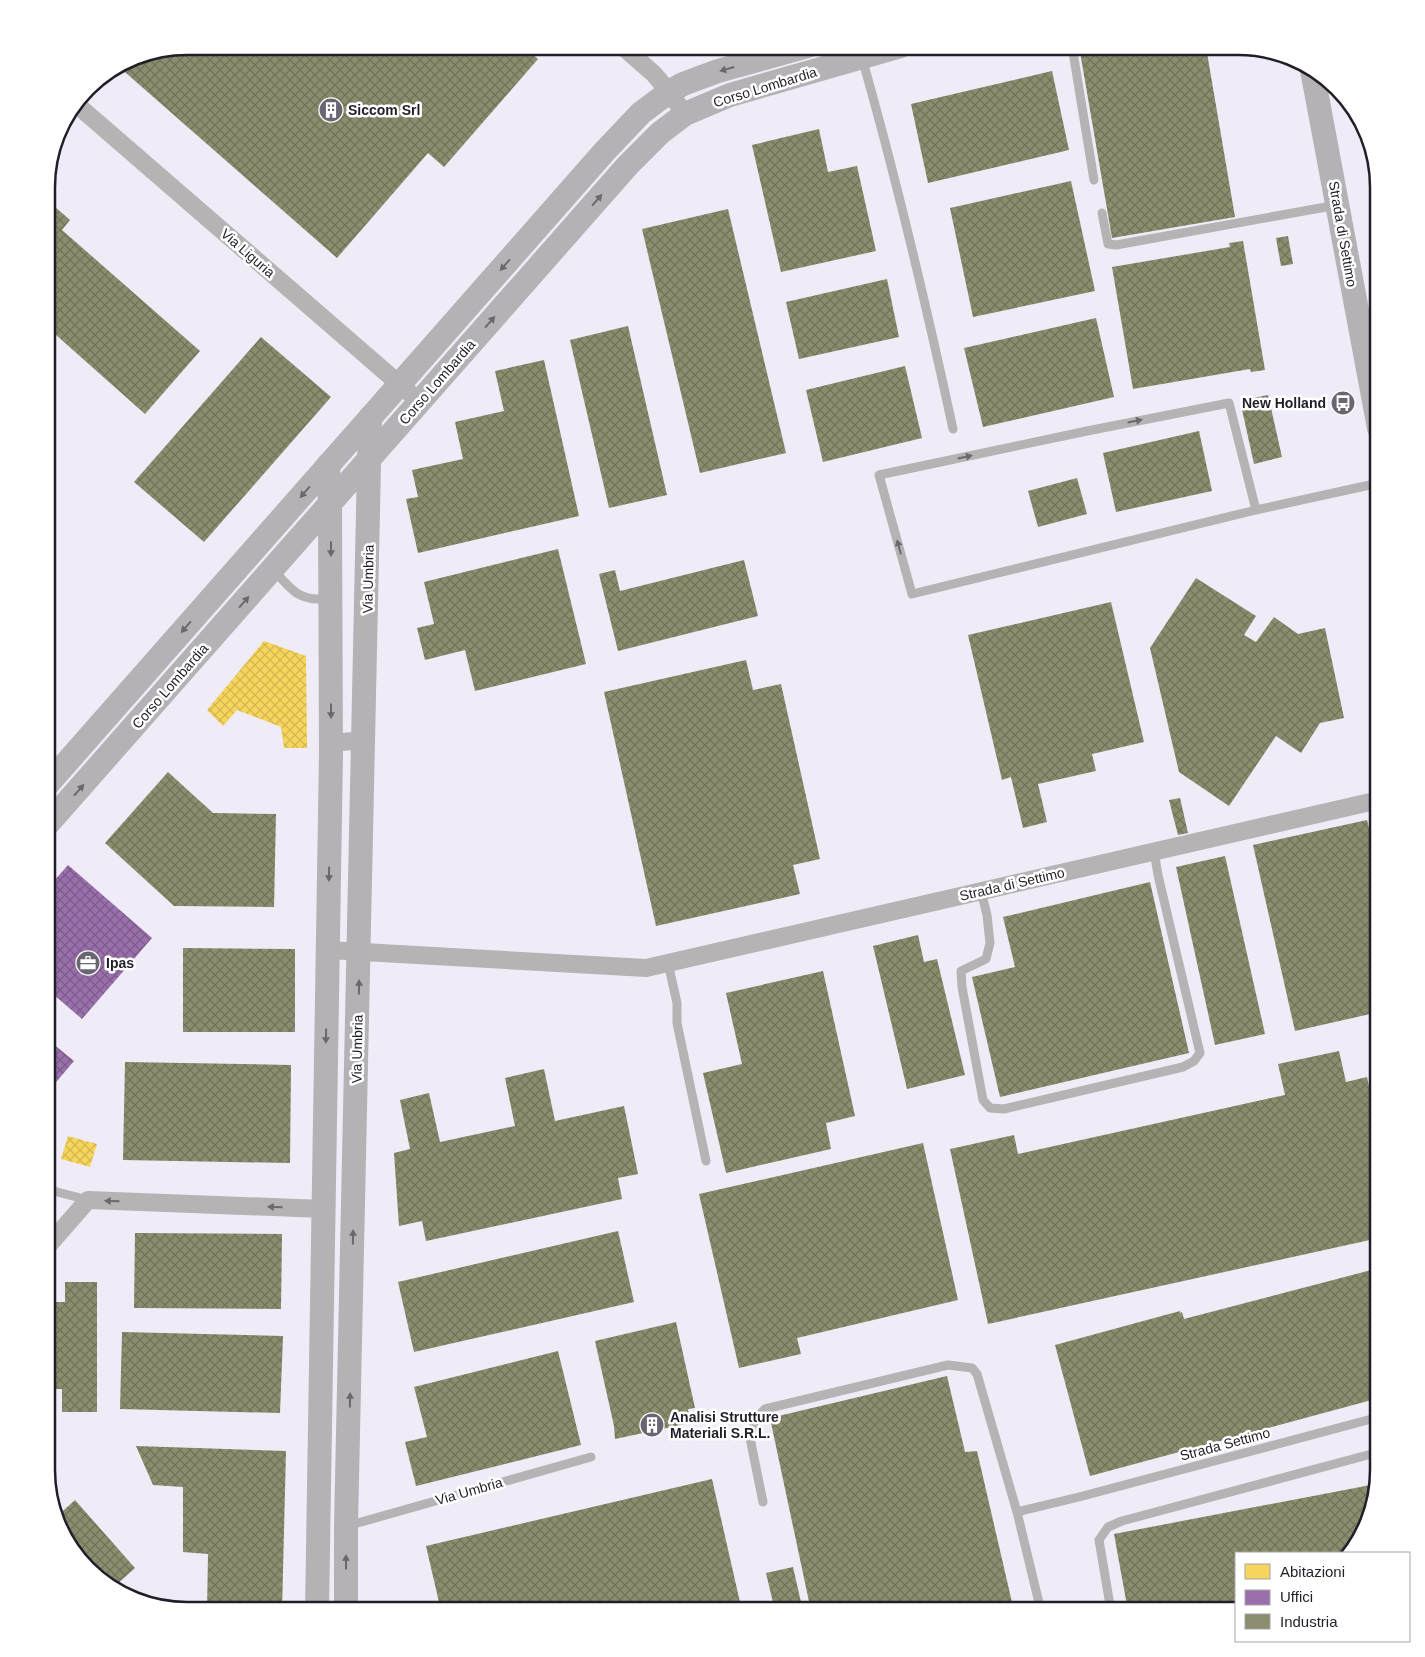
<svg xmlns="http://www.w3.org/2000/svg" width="1425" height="1657" font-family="Helvetica,sans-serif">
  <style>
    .homes { fill: url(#homes-cross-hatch) }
    .offices { fill: url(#offices-cross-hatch) }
    .industry { fill: url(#industry-cross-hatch) }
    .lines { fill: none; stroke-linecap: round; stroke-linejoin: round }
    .lane { stroke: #b5b3b3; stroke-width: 9 }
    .street { stroke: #b5b3b3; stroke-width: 18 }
    .secondary { stroke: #b4b2b4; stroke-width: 24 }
    .oneway { fill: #6a686e }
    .oneway2 { fill: #6b686e }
    .labels { text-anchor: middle; stroke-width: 5; stroke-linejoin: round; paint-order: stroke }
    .street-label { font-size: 14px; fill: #211e29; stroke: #fff }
    .poi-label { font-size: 14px; font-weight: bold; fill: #211e29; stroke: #fff; text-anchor: start }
    .rim { fill: none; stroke: #211e29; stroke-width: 2.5 }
  </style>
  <defs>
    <pattern id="homes-cross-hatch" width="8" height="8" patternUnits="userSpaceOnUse" patternTransform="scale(1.25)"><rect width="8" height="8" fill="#f6d55c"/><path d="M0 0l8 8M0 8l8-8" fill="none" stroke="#d3b650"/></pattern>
    <pattern id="offices-cross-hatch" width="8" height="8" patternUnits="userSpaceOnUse" patternTransform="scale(1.25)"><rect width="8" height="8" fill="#9970ab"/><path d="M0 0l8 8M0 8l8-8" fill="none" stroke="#7c5b8b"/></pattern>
    <pattern id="industry-cross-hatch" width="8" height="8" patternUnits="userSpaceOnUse" patternTransform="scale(1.25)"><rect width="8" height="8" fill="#8c8c6e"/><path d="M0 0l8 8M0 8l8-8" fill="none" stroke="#72725a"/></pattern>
  </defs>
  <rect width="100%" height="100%" fill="#efecf8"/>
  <g class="homes">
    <polygon points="264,641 306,656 307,748 284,748 281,727 237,710 223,726 207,710"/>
    <polygon points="68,1136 97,1144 90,1167 61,1159"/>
  </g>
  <g class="offices">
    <polygon points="68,865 152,938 82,1019 46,988 46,890"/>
    <polygon points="46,1038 74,1061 46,1094"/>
  </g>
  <g class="industry">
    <polygon points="186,46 523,46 538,59 444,167 428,153 337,258 118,66 133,57"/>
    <polygon points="1079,46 1206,47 1235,217 1112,238"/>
    <polygon points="1052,71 1069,150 928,183 911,104"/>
    <polygon points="819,129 828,172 857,166 876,251 781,272 752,145"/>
    <polygon points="1071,181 1095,291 973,317 950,208"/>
    <polygon points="47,200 70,220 62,230 200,351 145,414 47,327"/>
    <polygon points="728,209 786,453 700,473 642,229"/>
    <polygon points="1288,236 1293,264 1281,266 1276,238"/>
    <polygon points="1243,241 1265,370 1251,372 1250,369 1133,389 1112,267 1230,247 1229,243"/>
    <polygon points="887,279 899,337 799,359 786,302"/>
    <polygon points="1096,318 1114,397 983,427 964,348"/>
    <polygon points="628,326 667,495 609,508 570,340"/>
    <polygon points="261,337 331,397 204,542 134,482"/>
    <polygon points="544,360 579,516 418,553 406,499 418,497 412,470 463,459 455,422 504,411 495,371"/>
    <polygon points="905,366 922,438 823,462 806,390"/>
    <polygon points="1268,395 1282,457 1254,464 1241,405 1244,404 1243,400"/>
    <polygon points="1199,431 1212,491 1116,512 1103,453"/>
    <polygon points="1077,478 1087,514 1038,527 1028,491"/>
    <polygon points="558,549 586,664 475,691 465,650 425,660 417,628 434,624 424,582"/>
    <polygon points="744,560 758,616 618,651 599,574 615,570 620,591"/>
    <polygon points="1196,578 1256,616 1244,635 1256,642 1274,617 1298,634 1325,628 1344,718 1320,723 1301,753 1276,736 1229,806 1179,772 1150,648"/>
    <polygon points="1111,602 1144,742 1092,754 1096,771 1038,784 1047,822 1023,828 1011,777 1002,780 968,635"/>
    <polygon points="746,660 753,690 781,684 820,859 793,865 800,894 656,926 604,692"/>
    <polygon points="168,772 213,813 276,814 274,907 174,906 105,843"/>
    <polygon points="1180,798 1188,833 1178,835 1169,800"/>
    <polygon points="1367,820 1379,870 1379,1012 1295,1031 1253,845"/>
    <polygon points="1225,856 1265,1034 1215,1045 1176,867"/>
    <polygon points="1150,882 1189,1053 1000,1097 972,977 1015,967 1003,917"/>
    <polygon points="918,935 924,962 937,959 965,1075 907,1089 873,946"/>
    <polygon points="183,948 295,949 295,1032 183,1032"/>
    <polygon points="823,971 855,1116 826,1123 831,1149 726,1173 703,1073 742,1064 726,993"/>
    <polygon points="1339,1051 1346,1082 1367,1077 1379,1132 1379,1238 988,1324 950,1149 1014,1135 1018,1154 1285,1095 1278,1064"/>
    <polygon points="125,1062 291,1065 290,1163 123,1160"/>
    <polygon points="544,1069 555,1121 624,1106 638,1174 618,1178 622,1199 426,1241 422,1221 399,1226 394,1153 410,1149 400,1100 429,1093 440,1142 515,1126 505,1078"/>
    <polygon points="923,1143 958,1300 797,1338 801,1354 739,1368 699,1194"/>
    <polygon points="618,1231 634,1302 414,1352 398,1282"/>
    <polygon points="135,1233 282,1234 281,1309 134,1308"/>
    <polygon points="1379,1268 1379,1398 1090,1476 1055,1345 1180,1311 1180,1313 1182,1312 1184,1319"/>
    <polygon points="65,1282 97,1282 97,1412 62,1412 62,1389 46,1389 46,1302 65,1302"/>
    <polygon points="676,1322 695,1408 688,1409 690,1423 615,1439 614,1426 595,1341"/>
    <polygon points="122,1332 283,1336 280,1413 120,1409"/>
    <polygon points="558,1351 581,1445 416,1486 405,1442 427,1437 414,1387"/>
    <polygon points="947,1376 965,1452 977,1451 1014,1611 811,1611 770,1418"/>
    <polygon points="136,1446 286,1451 282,1611 207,1611 208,1554 183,1552 183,1487 153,1485"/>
    <polygon points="712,1479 742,1611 441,1611 426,1546"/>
    <polygon points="1376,1484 1364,1533 1347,1553 1236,1553 1236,1611 1128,1611 1114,1534"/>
    <polygon points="75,1500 135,1568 115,1586 119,1592 75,1556 55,1518"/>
    <polygon points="793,1567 803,1611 775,1611 766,1573"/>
  </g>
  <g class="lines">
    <g class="lane">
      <polyline points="1072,46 1094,180"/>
      <path d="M 862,58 C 897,181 926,304 953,429"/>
      <polyline points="1102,213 1108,244 1116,245 1337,205"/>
      <polyline points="1256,510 1229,403 1087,431 879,475 912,594 1256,510 1379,483"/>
      <path d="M 273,569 C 291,590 300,603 330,598"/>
      <polyline points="981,891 987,915 990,943 986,959 961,971 962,987 983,1100 990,1108 1004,1109 1183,1067 1194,1061 1200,1053 1158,875 1154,851"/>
      <polyline points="668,963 677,1003 677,1023 706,1161"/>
      <polyline points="46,1189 88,1200"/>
      <polyline points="763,1502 750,1438 755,1419 765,1409 948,1365 972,1368 977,1374 1017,1512"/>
      <polyline points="347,1526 591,1457"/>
      <polyline points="1041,1611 1017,1512 1079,1497 1379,1417"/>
      <polyline points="1111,1611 1099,1540 1108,1527 1122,1521 1379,1452"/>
    </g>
    <g class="street">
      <polyline points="622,46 654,74 669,92 685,114"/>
      <polyline points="76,104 420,402"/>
      <polyline points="331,743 364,740"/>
      <polyline points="328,950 646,968 1379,800"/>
      <polyline points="46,1248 88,1200 323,1209"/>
    </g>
    <g class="secondary">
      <polyline points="1312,70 1379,428"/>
      <polyline points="46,786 604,152 641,113 669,92 683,84 718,71 808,46"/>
      <polyline points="46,826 628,165 660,133 685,114 730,95 901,46"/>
      <polyline points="317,1611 331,753 330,504 328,465"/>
      <polyline points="346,1611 346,1526 370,418"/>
    </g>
  </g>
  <defs><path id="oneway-solid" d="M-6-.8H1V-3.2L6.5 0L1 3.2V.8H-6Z" transform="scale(1.25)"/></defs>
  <g class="oneway">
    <use href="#oneway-solid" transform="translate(727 69) rotate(164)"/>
    <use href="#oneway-solid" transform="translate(597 200) rotate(-49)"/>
    <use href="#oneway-solid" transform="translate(505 265) rotate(131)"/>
    <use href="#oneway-solid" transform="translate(490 322) rotate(-49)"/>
    <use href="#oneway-solid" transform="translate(305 492) rotate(131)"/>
    <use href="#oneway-solid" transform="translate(331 549) rotate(90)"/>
    <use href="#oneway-solid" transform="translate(244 602) rotate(-49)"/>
    <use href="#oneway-solid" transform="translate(186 627) rotate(131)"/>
    <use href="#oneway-solid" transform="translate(331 711) rotate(90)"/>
    <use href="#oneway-solid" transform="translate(79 790) rotate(-49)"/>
    <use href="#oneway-solid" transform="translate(329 874) rotate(91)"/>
    <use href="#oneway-solid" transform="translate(359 987) rotate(-89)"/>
    <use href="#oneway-solid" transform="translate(326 1036) rotate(91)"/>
    <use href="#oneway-solid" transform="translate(353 1237) rotate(-89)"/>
    <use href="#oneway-solid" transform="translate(350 1400) rotate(-89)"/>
    <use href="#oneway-solid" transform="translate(346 1562) rotate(-90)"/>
  </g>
  <g class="oneway2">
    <use href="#oneway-solid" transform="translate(1135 421) rotate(-11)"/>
    <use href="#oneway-solid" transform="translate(965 457) rotate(-12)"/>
    <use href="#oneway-solid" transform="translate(899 547) rotate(-105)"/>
    <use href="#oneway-solid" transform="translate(112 1201) rotate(-178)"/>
    <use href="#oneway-solid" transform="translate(275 1207) rotate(-178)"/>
  </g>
  <defs>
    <symbol id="building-disc" viewBox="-11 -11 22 22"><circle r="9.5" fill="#696671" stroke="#fff"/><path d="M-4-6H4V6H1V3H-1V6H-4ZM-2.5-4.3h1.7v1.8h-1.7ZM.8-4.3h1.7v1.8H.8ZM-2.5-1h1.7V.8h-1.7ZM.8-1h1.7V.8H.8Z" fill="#fff"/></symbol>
    <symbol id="bus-disc" viewBox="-11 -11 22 22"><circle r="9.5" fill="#696671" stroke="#fff"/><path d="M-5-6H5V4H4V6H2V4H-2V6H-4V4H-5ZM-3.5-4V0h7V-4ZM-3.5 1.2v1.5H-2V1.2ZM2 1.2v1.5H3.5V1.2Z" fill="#fff"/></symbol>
    <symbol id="office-disc" viewBox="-11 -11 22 22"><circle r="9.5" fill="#696671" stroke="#fff"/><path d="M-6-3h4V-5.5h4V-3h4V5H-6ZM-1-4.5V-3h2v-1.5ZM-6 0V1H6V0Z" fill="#fff"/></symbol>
  </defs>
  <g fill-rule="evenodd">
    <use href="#building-disc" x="317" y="96" width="28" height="28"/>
    <use href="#bus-disc" x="1329" y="389" width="28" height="28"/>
    <use href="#office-disc" x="74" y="949" width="28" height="28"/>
    <use href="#building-disc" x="638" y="1411" width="28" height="28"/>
  </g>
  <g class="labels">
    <g class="street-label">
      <text transform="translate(765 87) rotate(-17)" y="5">Corso Lombardia</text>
      <text transform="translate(1343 234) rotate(80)" y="5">Strada di Settimo</text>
      <text transform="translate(248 253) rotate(41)" y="5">Via Liguria</text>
      <text transform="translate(437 382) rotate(-49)" y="5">Corso Lombardia</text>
      <text transform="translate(368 579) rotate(-89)" y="5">Via Umbria</text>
      <text transform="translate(170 686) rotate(-49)" y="5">Corso Lombardia</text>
      <text transform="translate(1012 884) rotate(-13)" y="5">Strada di Settimo</text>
      <text transform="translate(357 1049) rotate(-89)" y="5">Via Umbria</text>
      <text transform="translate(1225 1444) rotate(-15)" y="5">Strada Settimo</text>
      <text transform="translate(469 1491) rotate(-16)" y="5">Via Umbria</text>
    </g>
    <g class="poi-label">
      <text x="348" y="115">Siccom Srl</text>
      <text x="1326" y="408" text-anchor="end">New Holland</text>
      <text x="106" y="968">Ipas</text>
      <text x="670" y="1422">Analisi Strutture<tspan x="670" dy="16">Materiali S.R.L.</tspan></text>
    </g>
  </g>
  <path d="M0 0H1425V1657H0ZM187 55H1238A132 132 0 0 1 1370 187V1470A132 132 0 0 1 1238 1602H187A132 132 0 0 1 55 1470V187A132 132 0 0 1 187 55Z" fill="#fff" fill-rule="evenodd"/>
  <path class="rim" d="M187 55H1238A132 132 0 0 1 1370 187V1470A132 132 0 0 1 1238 1602H187A132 132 0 0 1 55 1470V187A132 132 0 0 1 187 55Z"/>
  <rect x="1235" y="1552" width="175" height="90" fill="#ffffff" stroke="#a6a5a9"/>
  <rect x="1245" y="1564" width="25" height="15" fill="#f6d55c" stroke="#a6a5a9"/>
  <text x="1280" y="1577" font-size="15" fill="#211e29">Abitazioni</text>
  <rect x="1245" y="1590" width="25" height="15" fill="#9970ab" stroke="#a6a5a9"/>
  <text x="1280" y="1602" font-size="15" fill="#211e29">Uffici</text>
  <rect x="1245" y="1614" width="25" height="15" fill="#8c8c6e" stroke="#a6a5a9"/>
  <text x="1280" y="1627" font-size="15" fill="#211e29">Industria</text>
</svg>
